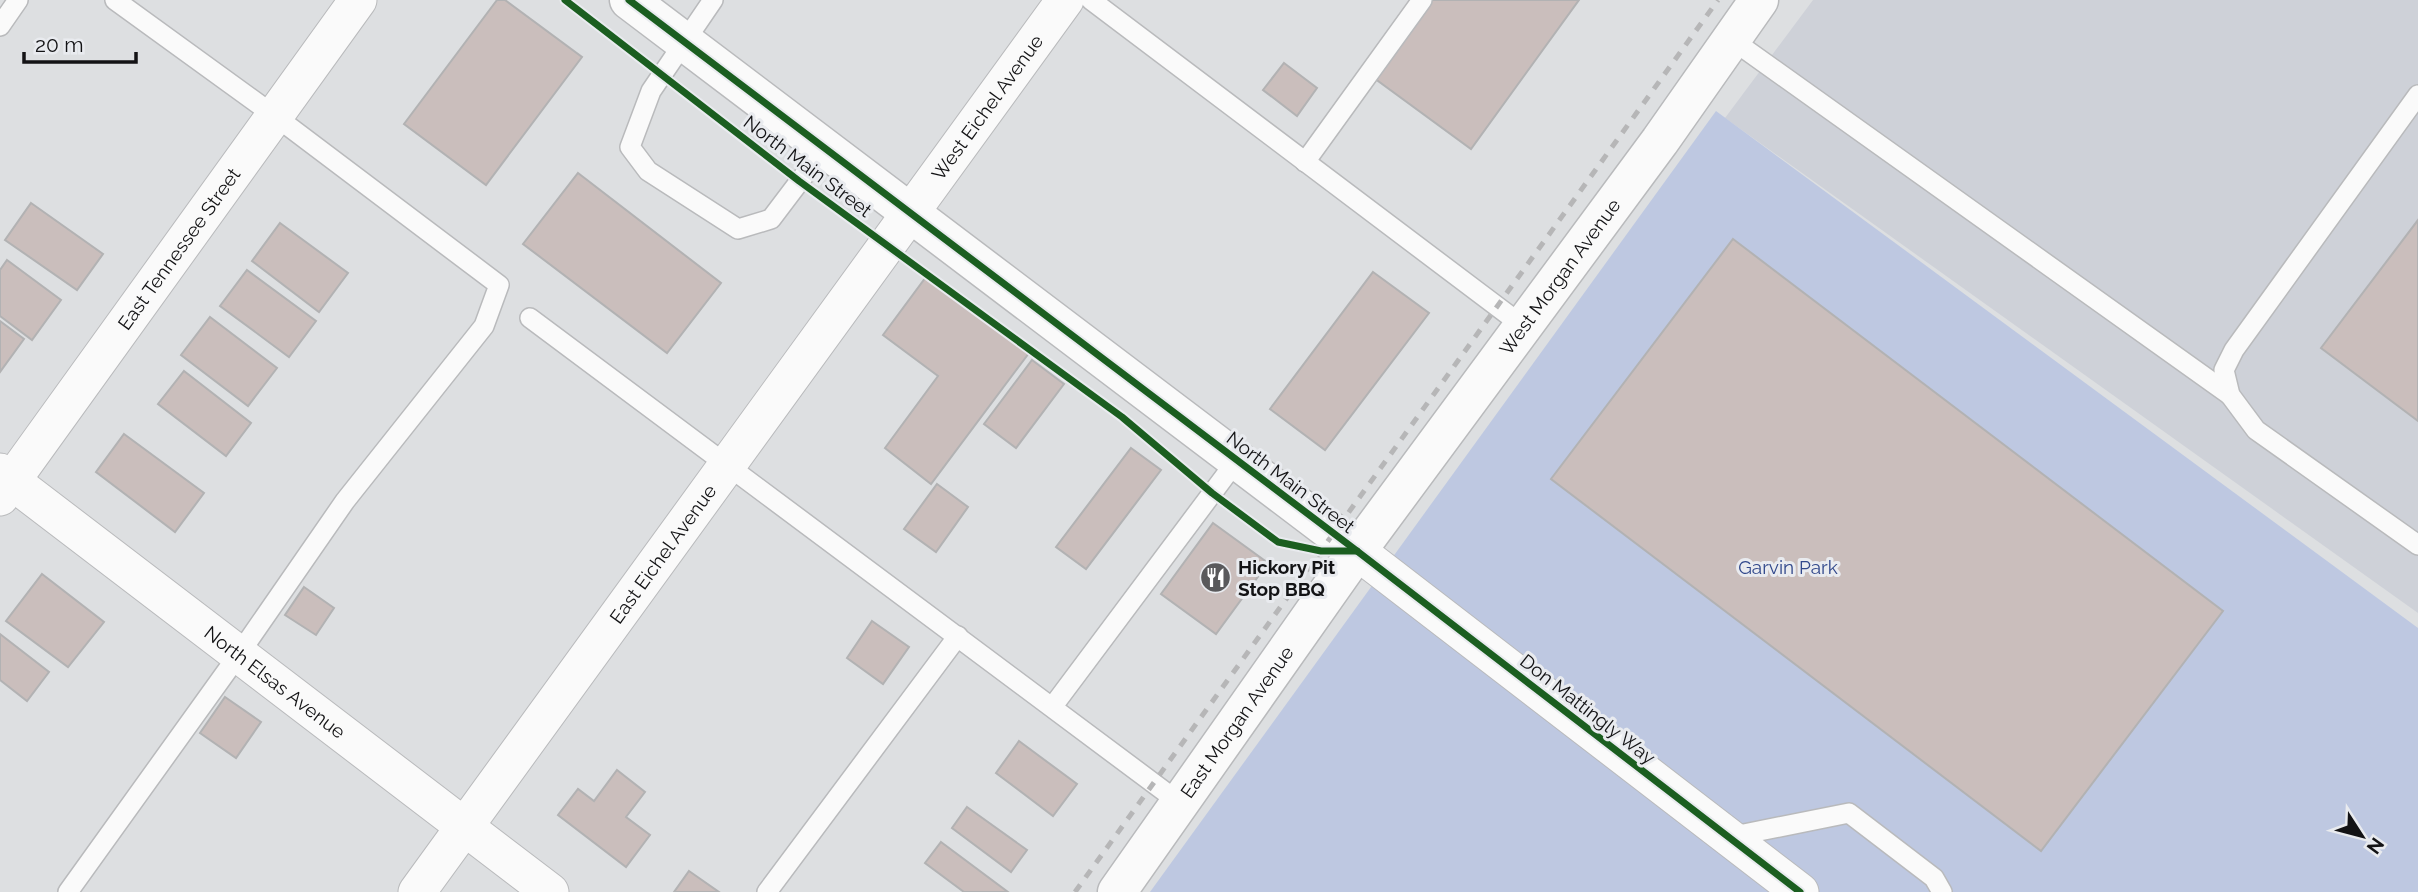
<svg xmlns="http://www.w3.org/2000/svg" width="2418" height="892" font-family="Raleway,sans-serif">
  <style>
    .built { fill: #ced1d8 }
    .green { fill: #bec8e1 }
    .building { fill: #cabebc; stroke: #b2b2b3; stroke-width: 2 }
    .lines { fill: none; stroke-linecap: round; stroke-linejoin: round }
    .service-casing { stroke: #b9babc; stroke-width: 22 }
    .minor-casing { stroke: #b9babc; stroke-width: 39 }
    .tertiary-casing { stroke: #b9babc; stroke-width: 41 }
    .service { stroke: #fafafa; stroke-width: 19 }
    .minor { stroke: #fafafa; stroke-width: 37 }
    .tertiary { stroke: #fafafa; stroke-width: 38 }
    .rail { stroke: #b6b6b7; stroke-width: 5; stroke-dasharray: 9 9; stroke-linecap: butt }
    .cycleway-casing { stroke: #e9ebef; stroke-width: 11 }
    .cycleway { stroke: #1b5e20; stroke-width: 7 }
    .labels { text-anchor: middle; stroke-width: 6; stroke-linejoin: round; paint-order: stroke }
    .street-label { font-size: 19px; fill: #131315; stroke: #e9ebef }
    .poi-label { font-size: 19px; font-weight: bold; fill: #131315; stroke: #e9ebef; text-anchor: start }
    .park-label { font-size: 19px; fill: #31488b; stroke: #e9ebef }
  </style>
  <rect width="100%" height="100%" fill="#dddfe1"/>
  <polygon class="built" points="1813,0 2418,0 2418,613 1725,118"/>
  <polygon class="green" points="1716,111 2418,628 2418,892 1150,892"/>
  <g class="building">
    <polygon points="497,0 505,0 582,57 486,185 404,124"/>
    <polygon points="1432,0 1579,0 1471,149 1374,78"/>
    <polygon points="1284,63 1317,88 1297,116 1263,90"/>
    <polygon points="578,173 721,283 667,353 523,244"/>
    <polygon points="31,203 103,254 77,290 5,240"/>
    <polygon points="2418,220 2418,421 2321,348"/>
    <polygon points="280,223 348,273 319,312 252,261"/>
    <polygon points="1733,239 2223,611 2041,851 1551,479"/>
    <polygon points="7,260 61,300 32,340 0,316 0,270"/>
    <polygon points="247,270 316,321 289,357 220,306"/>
    <polygon points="1373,272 1429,313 1325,450 1270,409"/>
    <polygon points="926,277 1029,353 931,484 885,448 938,376 883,335"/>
    <polygon points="210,317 277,368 248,406 181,355"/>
    <polygon points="0,321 24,339 0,372"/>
    <polygon points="1032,360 1064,384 1016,448 984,424"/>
    <polygon points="184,371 251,423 226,456 158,404"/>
    <polygon points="124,434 204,493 175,532 96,472"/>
    <polygon points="1131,448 1161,470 1086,569 1056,547"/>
    <polygon points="937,484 968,507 936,552 904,529"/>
    <polygon points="1213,523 1268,563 1216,634 1161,594"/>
    <polygon points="42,574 104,622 68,667 6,621"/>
    <polygon points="304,587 334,608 316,635 285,615"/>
    <polygon points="872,621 909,647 883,684 847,658"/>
    <polygon points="0,634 49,672 27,701 0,680"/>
    <polygon points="225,697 261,722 236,758 200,733"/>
    <polygon points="1019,741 1077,784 1053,816 996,773"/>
    <polygon points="617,770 645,792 626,817 650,835 626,867 558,815 578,789 594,801"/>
    <polygon points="967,807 1027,850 1011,872 952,828"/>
    <polygon points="941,842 1008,892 964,892 925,863"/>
    <polygon points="689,871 719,892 674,892"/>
  </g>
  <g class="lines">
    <defs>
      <g id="service">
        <polyline points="713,0 651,91 630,147 648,171 738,229 771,219 824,149"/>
        <polyline points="1091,0 1523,326"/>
        <polyline points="0,26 18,0"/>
        <polyline points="1731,39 2230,395"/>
        <polyline points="2418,95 2234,350 2224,370 2230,395 2256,430 2418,545"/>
        <polyline points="1305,162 1422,0"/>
        <polyline points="530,318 1180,803"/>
        <polyline points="1053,706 1237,460"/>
        <polyline points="1729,837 1849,813 1934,878 1942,892"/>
        <polyline points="68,892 239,654 345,501 484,326 499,285 275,116 115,0"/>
        <polyline points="767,892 958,636"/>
      </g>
      <g id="minor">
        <path id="s1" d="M 0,472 L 550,892"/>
        <path id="s2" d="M 0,497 L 358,0"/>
        <polyline points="1357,551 1800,892"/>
        <path id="s3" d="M 417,892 L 1065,0"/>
      </g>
      <g id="tertiary">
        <polyline points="629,0 1357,551"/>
        <path id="s4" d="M 1117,892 L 1357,551 L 1660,141 L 1759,0"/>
      </g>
    </defs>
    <use href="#service" class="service-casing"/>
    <use href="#minor" class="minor-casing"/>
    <use href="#tertiary" class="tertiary-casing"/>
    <use href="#service" class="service"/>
    <use href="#minor" class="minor"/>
    <use href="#tertiary" class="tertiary"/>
    <polyline class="rail" points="1075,892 1718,0"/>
    <defs>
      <g id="cycleway">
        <polyline points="565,0 799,181 1122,417 1212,493 1278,542 1321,551 1357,551"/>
        <polyline points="629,0 1357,551 1800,892"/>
      </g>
    </defs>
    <use href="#cycleway" class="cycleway-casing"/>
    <use href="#cycleway" class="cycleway"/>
  </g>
  <defs>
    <symbol id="restaurant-disc" viewBox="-11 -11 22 22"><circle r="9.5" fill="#5a5a5c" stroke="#e9ebef"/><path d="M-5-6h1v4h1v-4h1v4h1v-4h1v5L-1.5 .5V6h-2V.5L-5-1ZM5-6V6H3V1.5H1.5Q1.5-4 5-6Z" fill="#fff"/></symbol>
  </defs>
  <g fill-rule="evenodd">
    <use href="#restaurant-disc" x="1198" y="560" width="35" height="35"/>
  </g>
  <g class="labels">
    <g class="street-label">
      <text dy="7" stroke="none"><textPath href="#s3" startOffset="970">West Eichel Avenue</textPath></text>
      <text transform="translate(808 166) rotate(37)" y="7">North Main Street</text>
      <text dy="7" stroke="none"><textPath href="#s2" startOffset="306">East Tennessee Street</textPath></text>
      <text dy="7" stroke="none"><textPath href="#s4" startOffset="758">West Morgan Avenue</textPath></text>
      <text transform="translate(1291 482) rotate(37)" y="7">North Main Street</text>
      <text dy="7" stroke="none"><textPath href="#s3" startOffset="418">East Eichel Avenue</textPath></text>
      <text dy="7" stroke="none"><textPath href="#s1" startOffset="346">North Elsas Avenue</textPath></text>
      <text transform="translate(1588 709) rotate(38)" y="7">Don Mattingly Way</text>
      <text dy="7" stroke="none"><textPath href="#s4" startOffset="208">East Morgan Avenue</textPath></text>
    </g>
    <g class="poi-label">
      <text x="1238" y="574">Hickory Pit<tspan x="1238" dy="22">Stop BBQ</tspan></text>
    </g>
    <g class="park-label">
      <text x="1788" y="574">Garvin Park</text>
    </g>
  </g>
  <g transform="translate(2362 836) rotate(126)" stroke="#e9ebef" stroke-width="5" paint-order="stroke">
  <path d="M0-5L12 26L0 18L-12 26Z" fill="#131315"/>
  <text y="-10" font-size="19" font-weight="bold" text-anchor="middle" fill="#131315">N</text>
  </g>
  <path d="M24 52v10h112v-10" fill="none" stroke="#131315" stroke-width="3.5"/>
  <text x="35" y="52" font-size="21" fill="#131315" stroke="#e9ebef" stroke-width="5" paint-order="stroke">20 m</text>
</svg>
